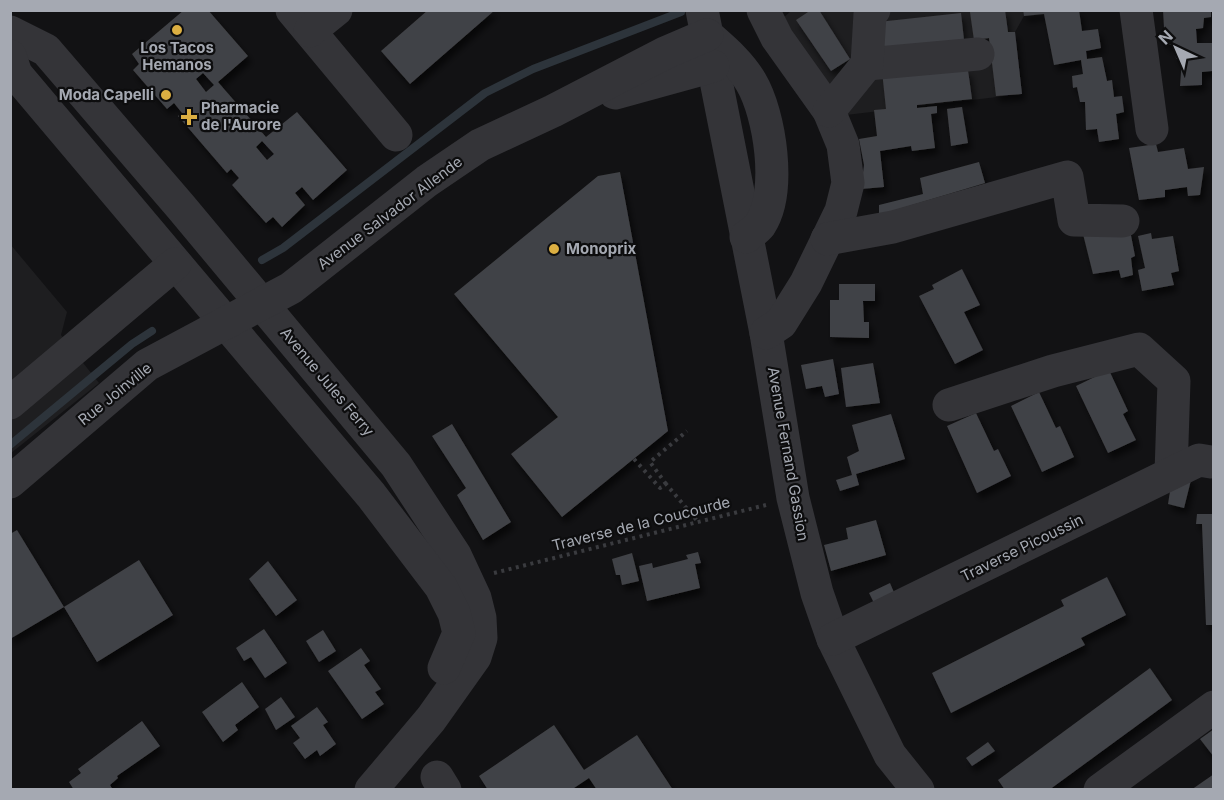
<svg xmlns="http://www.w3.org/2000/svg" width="1224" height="800" font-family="Inter,sans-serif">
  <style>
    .built { fill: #1e1e20 }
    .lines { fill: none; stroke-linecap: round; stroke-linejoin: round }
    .stream { stroke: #2d343b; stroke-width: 8 }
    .building { fill: #414246; fill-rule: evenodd; filter: url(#shadow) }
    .path { stroke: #3a3b3f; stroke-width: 4; stroke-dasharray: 3 4.5; stroke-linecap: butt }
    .minor { stroke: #343438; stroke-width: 33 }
    .poi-dot { fill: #dcaf42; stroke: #0d0d0e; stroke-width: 2 }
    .labels { text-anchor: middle; stroke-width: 4.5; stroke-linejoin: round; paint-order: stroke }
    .poi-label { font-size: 15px; font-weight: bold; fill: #a5a9b2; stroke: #0d0d0e; text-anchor: start }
    .street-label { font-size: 15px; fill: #a5a9b2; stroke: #0d0d0e }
  </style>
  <defs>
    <filter id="shadow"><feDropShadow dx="3.5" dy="6" stdDeviation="3" flood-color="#0009"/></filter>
  </defs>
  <rect width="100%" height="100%" fill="#121214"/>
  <g class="built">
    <polygon points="792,10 1023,11 1024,16 1015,32 1022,94 846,115 781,20"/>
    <polygon points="10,244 67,312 61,335 99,383 11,453"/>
  </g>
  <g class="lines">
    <g class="stream">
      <polyline points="262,260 283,248 485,93 533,69 681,12"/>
      <polyline points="10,445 132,344 152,331"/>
    </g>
  </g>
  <g class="building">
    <path d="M 184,10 L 208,10 L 248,56 L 218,82 L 266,137 L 297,112 L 347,170 L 313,200 L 302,187 L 295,193 L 305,205 L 282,227 L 273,217 L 266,223 L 232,185 L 239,178 L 231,169 L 227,173 L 178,116 L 182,113 L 174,103 L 167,109 L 133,70 L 139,64 L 132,54 ZM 203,73 L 214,85 L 206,92 L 196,79 ZM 262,141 L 274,154 L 267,160 L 256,147 Z"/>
    <polygon points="428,10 495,10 410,84 381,51"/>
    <polygon points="811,10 819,10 850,59 831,71 796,20"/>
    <polygon points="1005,10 1008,32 1015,32 1022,94 996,96 989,38 974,40 970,12"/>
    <polygon points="1023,10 1079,10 1082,31 1098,29 1101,48 1086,51 1087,59 1102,57 1107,81 1112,80 1114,97 1122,96 1124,112 1116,114 1119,139 1099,142 1097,129 1086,130 1085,102 1080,102 1077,87 1073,88 1072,76 1083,74 1081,60 1054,65 1044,14 1024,16"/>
    <polygon points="1163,10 1211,10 1211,17 1204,18 1203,28 1196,29 1197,43 1214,43 1212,71 1202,72 1202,85 1180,86 1182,59 1176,59 1175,45 1165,45"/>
    <polygon points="961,13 964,40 881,49 878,22"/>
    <polygon points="968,70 972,99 917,105 917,108 937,106 937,113 931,114 935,148 912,151 911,146 880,151 884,187 861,189 864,165 859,139 877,136 874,110 886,109 882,71"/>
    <polygon points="962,107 968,143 951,146 947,109"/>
    <polygon points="1156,144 1158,152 1184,148 1188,169 1204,167 1200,195 1188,196 1187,187 1165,190 1165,197 1139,200 1129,148"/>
    <polygon points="979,162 985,183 879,215 879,205 923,194 920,178"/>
    <polygon points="620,172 668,431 562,517 511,454 558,417 454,294 598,176"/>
    <polygon points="1081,226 1130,230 1135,256 1131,258 1133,275 1121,278 1119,270 1093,274"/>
    <polygon points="1151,233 1152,239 1173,236 1179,271 1171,273 1174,285 1142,291 1138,270 1145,268 1138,236"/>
    <polygon points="962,269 980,305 964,312 983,350 955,364 919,296 934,289 932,285"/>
    <polygon points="839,284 875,284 875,301 863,301 864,322 869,322 869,338 830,337 830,300 839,300"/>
    <polygon points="833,359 839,394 825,397 822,386 806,389 801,365"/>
    <polygon points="873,363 880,403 846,407 841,368"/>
    <polygon points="1109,370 1128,411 1123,414 1136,440 1108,453 1076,386"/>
    <polygon points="1039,392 1056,428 1060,426 1074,457 1042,472 1011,406"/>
    <polygon points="976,413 994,451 998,449 1011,476 977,493 947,426"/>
    <polygon points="891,414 905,459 856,474 859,485 840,491 836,480 852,475 847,457 859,451 852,425"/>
    <polygon points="452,424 511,522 483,540 457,495 466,488 432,436"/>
    <polygon points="1192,476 1184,508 1168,504 1172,479"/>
    <polygon points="1197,514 1214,514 1214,625 1206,625 1202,524 1196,524"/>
    <polygon points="876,520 886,555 831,571 824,545 848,539 846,528"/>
    <polygon points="17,530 64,607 10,639 10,534"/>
    <polygon points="698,552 701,563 695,564 700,588 647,601 639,566 652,563 653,568 688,559 686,555"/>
    <polygon points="632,553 639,581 622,585 620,575 616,575 612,559"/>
    <polygon points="139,560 173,615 97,662 64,607"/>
    <polygon points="268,561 297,600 276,616 249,579"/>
    <polygon points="1107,577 1126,615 1081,638 1085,645 951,713 932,673 1064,606 1061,600"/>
    <polygon points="890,583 896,597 876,607 869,593"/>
    <polygon points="264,629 287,663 265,678 251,657 244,661 236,648"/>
    <polygon points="323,630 336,651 319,662 306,641"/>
    <polygon points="361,648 370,661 364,665 381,689 375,692 384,704 362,719 328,671"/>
    <polygon points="1150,668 1172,700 1049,790 1005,790 998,780"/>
    <polygon points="242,682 259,707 235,725 238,730 223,742 202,712"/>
    <polygon points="281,697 295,717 276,730 265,709"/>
    <polygon points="317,707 328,722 323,725 336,744 320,756 317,750 305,759 293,743 300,738 291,726"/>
    <polygon points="142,721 160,746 117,776 118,778 110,785 113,790 74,790 69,782 81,773 78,769"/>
    <polygon points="554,725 584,770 637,735 673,790 597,790 589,778 571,790 488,790 479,776"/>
    <polygon points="1214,729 1214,757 1200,739"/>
    <polygon points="988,742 995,751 972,766 966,758"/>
    <polygon points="1214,774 1214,790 1191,790"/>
  </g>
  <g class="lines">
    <g class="path">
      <polyline points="634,459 660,488 666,484 699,523"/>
      <polyline points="666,484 650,462 687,431"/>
      <polyline points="494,573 766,505"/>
    </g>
    <g class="minor">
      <polyline points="292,10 396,135"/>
      <polyline points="702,10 766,333 793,498 817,593 833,639 890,755 918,790"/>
      <polyline points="763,10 777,38 829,111 843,145 848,183 841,211 806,283 781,323 766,333"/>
      <polyline points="1136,10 1152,129"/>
      <polyline points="310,31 336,10"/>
      <polyline points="10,32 46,50 181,207 396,465 455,555 475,598 480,618 481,638 475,657 431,719 371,790"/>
      <path d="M 707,35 C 723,49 740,63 751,82 C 770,114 782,192 760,225 C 757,229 751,233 746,237"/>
      <polyline points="10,56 16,74 371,495 441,587 454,613 459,633 444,668"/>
      <polyline points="867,64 978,54"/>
      <polyline points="615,93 713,66"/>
      <polyline points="829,111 867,64 870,14 874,10"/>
      <polyline points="827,239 893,227 1067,177 1074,220 1123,221"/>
      <polyline points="10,403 175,264"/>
      <polyline points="949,405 1053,371 1139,349 1174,381 1171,473"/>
      <polyline points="10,482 147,365 291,288 427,181 480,145 553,111 665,53 707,35"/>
      <polyline points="833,639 1199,460 1211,462"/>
      <polyline points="437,777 445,790"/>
      <polyline points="1100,790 1214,707"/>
    </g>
  </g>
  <g class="poi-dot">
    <circle cx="177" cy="30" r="6"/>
    <circle cx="166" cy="95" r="6"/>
    <path d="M186 108h6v6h6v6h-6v6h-6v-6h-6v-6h6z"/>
    <circle cx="554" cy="249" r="6"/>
  </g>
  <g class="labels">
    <g class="poi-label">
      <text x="177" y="53" text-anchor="middle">Los Tacos<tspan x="177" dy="17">Hemanos</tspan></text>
      <text x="154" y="100" text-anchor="end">Moda Capelli</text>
      <text x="201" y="113">Pharmacie<tspan x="201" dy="17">de l'Aurore</tspan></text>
      <text x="566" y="254">Monoprix</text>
    </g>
    <g class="street-label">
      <text transform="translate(390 213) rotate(-37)" y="5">Avenue Salvador Allende</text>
      <text transform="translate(327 382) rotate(50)" y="5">Avenue Jules Ferry</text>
      <text transform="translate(115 394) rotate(-39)" y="5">Rue Joinville</text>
      <text transform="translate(788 454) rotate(80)" y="5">Avenue Fernand Gassion</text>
      <text transform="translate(641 524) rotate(-14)" y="5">Traverse de la Coucourde</text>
      <text transform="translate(1022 548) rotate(-26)" y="5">Traverse Picoussin</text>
    </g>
  </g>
  <rect width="1224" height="800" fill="none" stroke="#a5a9b2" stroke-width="24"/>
  <g transform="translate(1176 48) rotate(316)" stroke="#0d0d0e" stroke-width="4.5" paint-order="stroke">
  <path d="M0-4.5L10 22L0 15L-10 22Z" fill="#a5a9b2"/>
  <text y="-9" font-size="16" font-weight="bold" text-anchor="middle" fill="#a5a9b2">N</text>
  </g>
</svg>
